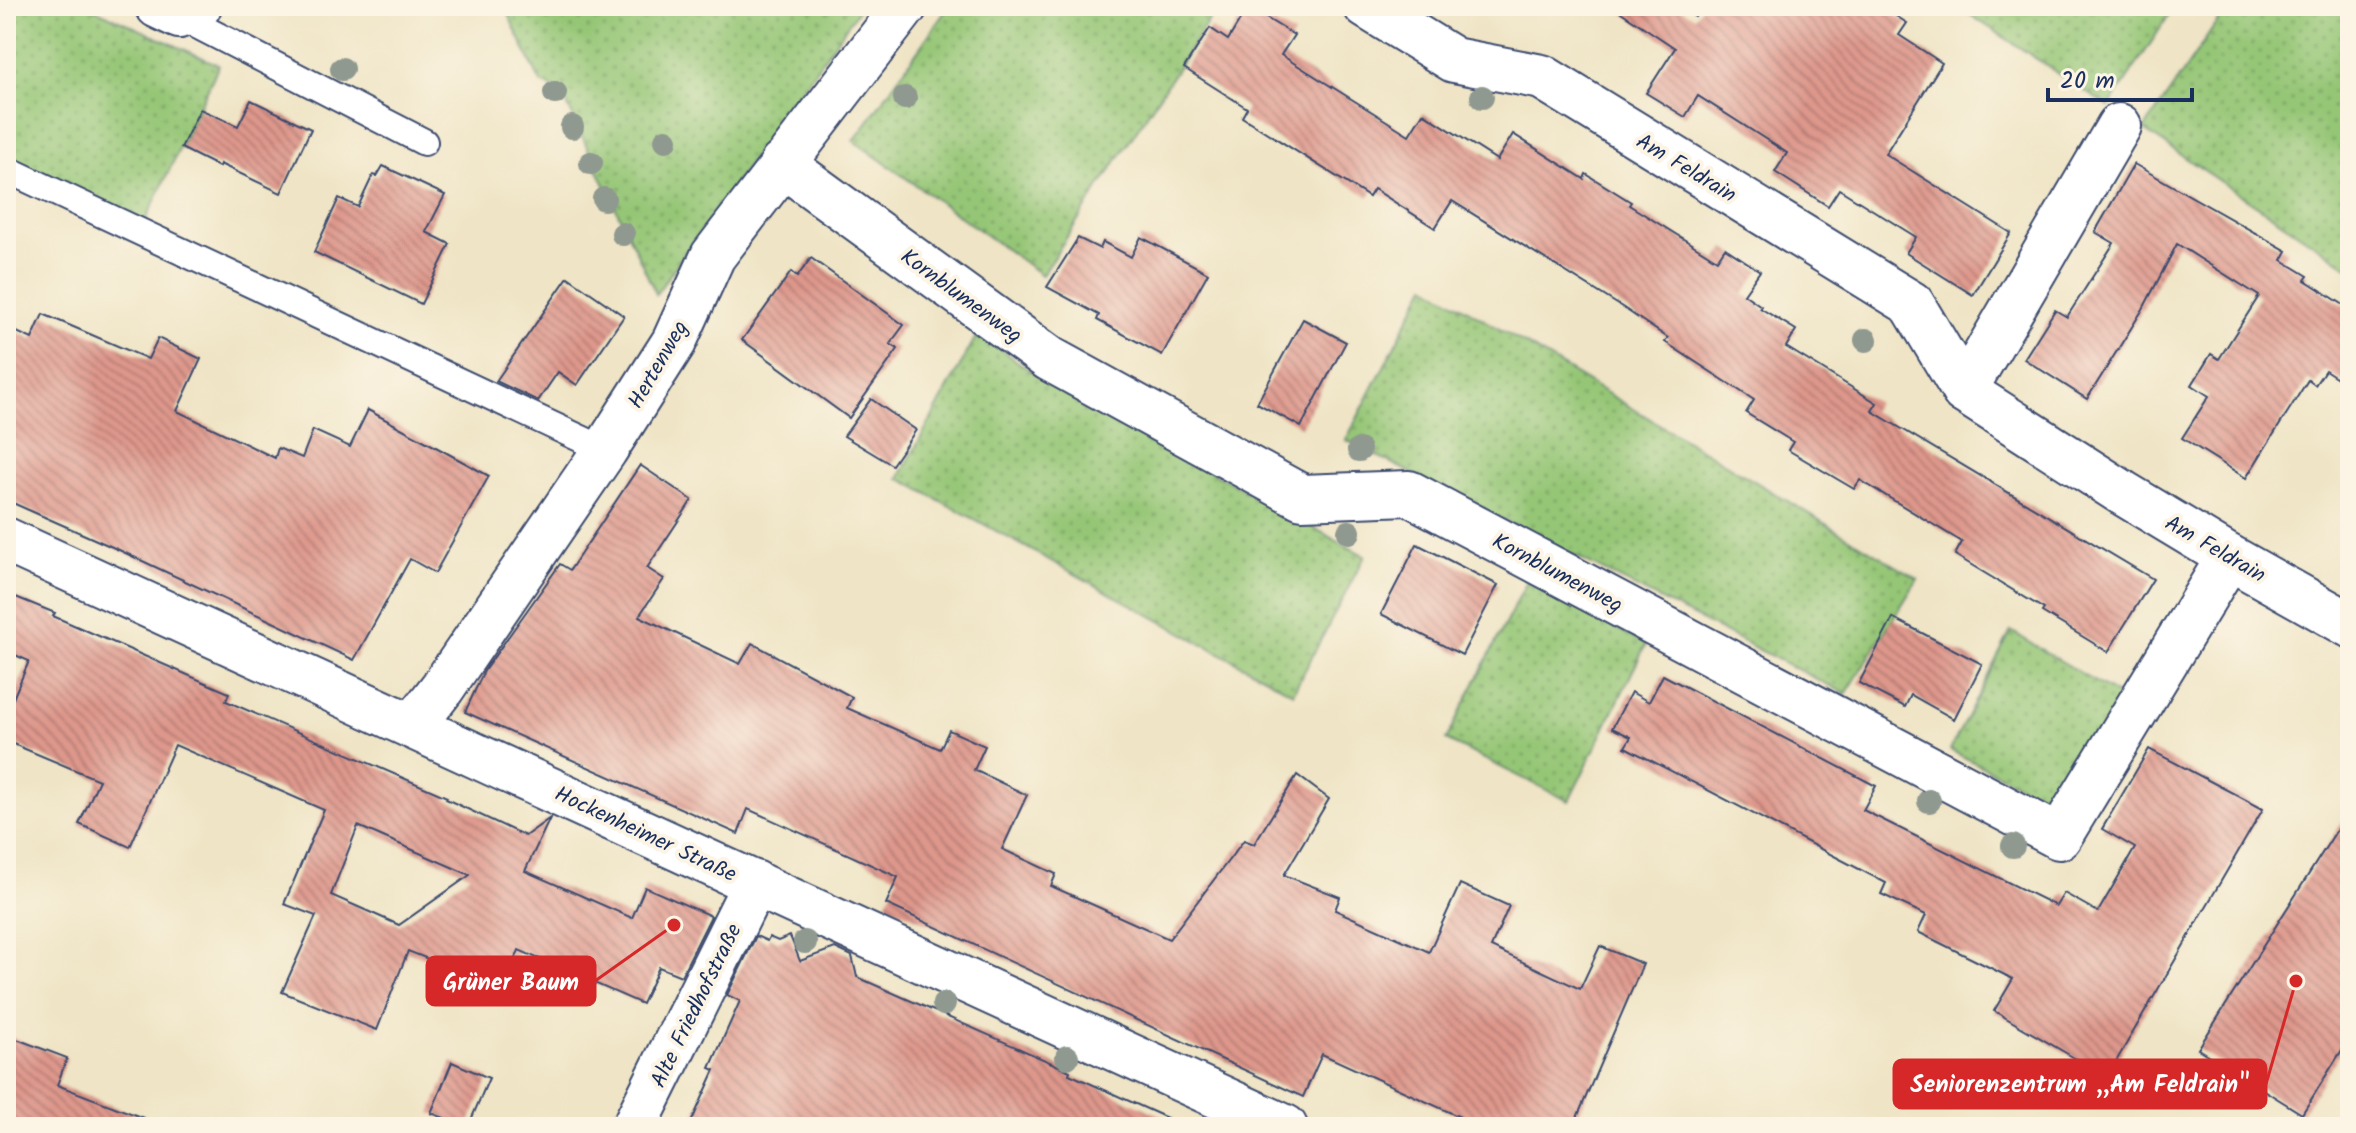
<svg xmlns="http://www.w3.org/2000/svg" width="2356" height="1133" font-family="Kalam,sans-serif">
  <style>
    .grass { fill: url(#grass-dots); stroke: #587a6a; stroke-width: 2 }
    .building { fill: url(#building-back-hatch); fill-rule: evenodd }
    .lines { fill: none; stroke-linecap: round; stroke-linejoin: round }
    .lane-casing { stroke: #3b4a6d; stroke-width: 30 }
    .street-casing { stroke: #3b4a6d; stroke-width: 48 }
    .secondary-casing { stroke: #3b4a6d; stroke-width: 48 }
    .lane { stroke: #fff; stroke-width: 26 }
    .street { stroke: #fff; stroke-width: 44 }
    .secondary { stroke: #fff; stroke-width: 44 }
    .tree { fill: #8f9990 }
    .labels { text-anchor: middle; stroke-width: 8; stroke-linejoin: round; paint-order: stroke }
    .street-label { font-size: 22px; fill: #1b2f5e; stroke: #fcf5e5 }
    .leader { fill: none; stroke: #d62828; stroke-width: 3 }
    .callout-dot { fill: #d62828; stroke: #fcf5e5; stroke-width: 3 }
    .callout { fill: #d62828; stroke: #d62828; stroke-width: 3 }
    .callout-label { font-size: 24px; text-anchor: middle; font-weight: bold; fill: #fff }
  </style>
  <defs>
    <pattern id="grass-dots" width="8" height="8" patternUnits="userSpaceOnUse" patternTransform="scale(2)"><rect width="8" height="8" fill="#95c676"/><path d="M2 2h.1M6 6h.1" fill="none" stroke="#79a164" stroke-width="1.8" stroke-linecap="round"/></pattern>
    <pattern id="building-back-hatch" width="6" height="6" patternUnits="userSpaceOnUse" patternTransform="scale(2)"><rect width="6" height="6" fill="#de978b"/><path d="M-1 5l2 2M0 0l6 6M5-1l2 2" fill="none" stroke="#b37c75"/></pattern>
  </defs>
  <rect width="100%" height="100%" fill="#fcf5e5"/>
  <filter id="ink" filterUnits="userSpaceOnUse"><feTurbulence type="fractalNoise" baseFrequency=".0125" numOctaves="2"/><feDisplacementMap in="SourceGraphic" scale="16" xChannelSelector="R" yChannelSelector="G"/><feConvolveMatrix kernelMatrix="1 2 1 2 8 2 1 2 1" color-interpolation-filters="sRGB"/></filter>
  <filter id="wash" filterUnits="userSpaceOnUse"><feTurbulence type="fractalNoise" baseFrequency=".006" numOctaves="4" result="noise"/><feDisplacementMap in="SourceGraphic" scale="32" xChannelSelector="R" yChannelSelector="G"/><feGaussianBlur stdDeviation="1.8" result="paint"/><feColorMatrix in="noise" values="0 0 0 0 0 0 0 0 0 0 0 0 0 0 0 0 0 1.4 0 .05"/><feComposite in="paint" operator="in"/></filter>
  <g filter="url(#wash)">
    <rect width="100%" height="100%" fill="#efe4c5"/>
    <g class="grass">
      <polygon points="6,6 88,6 219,65 143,226 6,161"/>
      <polygon points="504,6 861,6 656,294 561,91 541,83"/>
      <polygon points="949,6 1218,6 1042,275 854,141"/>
      <polygon points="1957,6 2175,6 2109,107"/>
      <polygon points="2228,6 2350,6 2350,268 2144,130"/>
      <polygon points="1426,285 1918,579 1846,694 1346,440"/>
      <polygon points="978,333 1042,379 1365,556 1293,693 899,478"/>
      <polygon points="1527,581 1646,644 1569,801 1446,740"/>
      <polygon points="2011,631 2124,699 2074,781 2037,794 1950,750"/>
    </g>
    <g id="blocks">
      <g class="building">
        <polygon points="1612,6 1677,6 1695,17 1702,6 1880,6 1907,23 1899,35 1942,63 1885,154 2011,233 1973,295 1906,253 1916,237 1839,189 1828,206 1775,172 1787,153 1698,96 1685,117 1646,93 1675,48"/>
        <polygon points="1248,7 1294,35 1281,55 1409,135 1423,113 1497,160 1513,134 1584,179 1586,174 1631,202 1629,205 1717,260 1725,248 1760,271 1744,294 1761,306 1760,308 1796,330 1786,347 1877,403 1872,411 2153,579 2108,652 2042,612 2044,609 1955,555 1962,542 1860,480 1854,489 1788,450 1793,442 1746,413 1754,400 1665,342 1668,338 1622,307 1452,201 1435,228 1374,189 1369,197 1242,117 1247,108 1184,68 1210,28 1228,40"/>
        <polygon points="251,100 311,129 281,193 220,164 219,167 181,148 200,109 238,126"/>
        <polygon points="2134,164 2287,251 2282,260 2308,276 2305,280 2350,309 2350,386 2325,370 2315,385 2308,380 2246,478 2182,438 2209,396 2192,385 2211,354 2219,359 2259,296 2177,244 2143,309 2087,399 2024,359 2055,310 2067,317 2114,243 2095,232"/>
        <polygon points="383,166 445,195 426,232 450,244 421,304 314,252 339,198 358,207 373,175 377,176"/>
        <polygon points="1141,237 1208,273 1162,355 1097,320 1099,315 1047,287 1078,238 1100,249 1103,242 1131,257"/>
        <polygon points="811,258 904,325 890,344 898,349 849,418 742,340 791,272 797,277"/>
        <polygon points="568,277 624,316 577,385 558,372 538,401 496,381"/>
        <polygon points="43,314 148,359 158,338 201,359 177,411 275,458 278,448 302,458 313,430 350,447 368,410 489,476 435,573 410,559 354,660 119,550 6,500 6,327 32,339"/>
        <polygon points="1303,319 1346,342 1301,427 1257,403"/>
        <polygon points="871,399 916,430 892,465 844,436"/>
        <polygon points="640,465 692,500 647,568 664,579 639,616 740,664 752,643 852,697 847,708 940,749 949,730 985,746 974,770 1027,795 1002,849 1056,874 1051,886 1169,939 1244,840 1254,844 1297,775 1329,799 1284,875 1340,897 1335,910 1429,952 1460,884 1509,906 1491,947 1580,989 1600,946 1643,964 1573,1127 1482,1127 1322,1054 1303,1097 886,904 898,877 748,809 738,834 465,712 484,671 560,564 570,570"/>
        <polygon points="1417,544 1498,585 1462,655 1381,614"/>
        <path d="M 6,593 L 55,613 L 53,616 L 229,693 L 226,701 L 447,797 L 446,799 L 525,836 L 550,818 L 525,871 L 632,918 L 645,887 L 711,916 L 681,976 L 659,967 L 642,1004 L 519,950 L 504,989 L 408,951 L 377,1030 L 282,992 L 316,916 L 284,904 L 324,810 L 175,745 L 130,847 L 79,824 L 99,780 L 6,741 L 6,715 L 29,661 L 6,651 ZM 358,826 L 470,875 L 399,925 L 331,895 Z"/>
        <polygon points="1893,618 1982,664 1954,719 1911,695 1905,707 1859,683"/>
        <polygon points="1663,675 1876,786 1863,810 2056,906 2064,893 2098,912 2135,848 2102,829 2149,749 2263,809 2107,1077 1994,1011 2013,979 1918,932 1926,915 1881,894 1886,883 1625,747 1631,737 1612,728 1631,692 1649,702"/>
        <polygon points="2350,809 2350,1037 2302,1114 2198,1049"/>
        <polygon points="756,936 767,941 769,937 778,941 790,936 800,961 835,948 852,956 857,977 1070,1071 1069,1074 1187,1127 689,1127 715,1070 710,1068 740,1001 727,995"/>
        <polygon points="6,1035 67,1058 57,1085 157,1123 156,1127 6,1127"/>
        <polygon points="452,1062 489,1078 468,1127 431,1113"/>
      </g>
    </g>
  </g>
  <g filter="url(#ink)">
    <use href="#blocks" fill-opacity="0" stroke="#3b4a6d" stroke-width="2"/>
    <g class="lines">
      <defs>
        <g id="lane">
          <polyline points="179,16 424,142"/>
          <polyline points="6,169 605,450"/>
        </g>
        <g id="street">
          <polyline points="158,6 179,16 199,6"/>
          <polyline points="1366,6 1454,60 1542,77 1912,304 1964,391 2123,493 2229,557 2350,625"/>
          <polyline points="782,164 1050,359 1302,497 1409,493 2059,837 2229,557"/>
          <polyline points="1964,391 2119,126"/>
          <polyline points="413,726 443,687 605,450 674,342 713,256 905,6"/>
          <polyline points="634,1127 755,883"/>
        </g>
        <polyline id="secondary" points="6,540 1285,1127"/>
      </defs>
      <use href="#lane" class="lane-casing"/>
      <use href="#street" class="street-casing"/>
      <use href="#secondary" class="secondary-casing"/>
      <use href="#lane" class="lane"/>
      <use href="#street" class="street"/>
      <use href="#secondary" class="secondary"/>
    </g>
    <g class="tree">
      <circle cx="342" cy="69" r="12"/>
      <circle cx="555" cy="93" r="12"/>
      <circle cx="1482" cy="97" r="12"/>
      <circle cx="905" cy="98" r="12"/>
      <circle cx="572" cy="127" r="12"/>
      <circle cx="666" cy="140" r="12"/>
      <circle cx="591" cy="163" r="12"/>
      <circle cx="604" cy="199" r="12"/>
      <circle cx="623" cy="234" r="12"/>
      <circle cx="1866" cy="340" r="12"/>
      <circle cx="1359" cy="450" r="12"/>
      <circle cx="1349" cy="532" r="12"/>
      <circle cx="1929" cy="801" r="12"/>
      <circle cx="2013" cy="846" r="12"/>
      <circle cx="805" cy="942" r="12"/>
      <circle cx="944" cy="1004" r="12"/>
      <circle cx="1067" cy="1057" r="12"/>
    </g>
  </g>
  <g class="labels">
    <g class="street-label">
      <text transform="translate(1687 167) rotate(31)" y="8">Am Feldrain</text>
      <text transform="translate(962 295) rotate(36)" y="8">Kornblumenweg</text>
      <text transform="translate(657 364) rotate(-60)" y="8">Hertenweg</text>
      <text transform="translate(2216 548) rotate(30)" y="8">Am Feldrain</text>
      <text transform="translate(1558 572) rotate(28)" y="8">Kornblumenweg</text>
      <text transform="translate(646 833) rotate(25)" y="8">Hockenheimer Straße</text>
      <text transform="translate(695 1005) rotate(-64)" y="8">Alte Friedhofstraße</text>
    </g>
  </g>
  <path class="leader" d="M674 925L595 981M2296 981L2266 1084"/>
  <g class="callout-dot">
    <circle cx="674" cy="925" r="8"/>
    <circle cx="2296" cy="981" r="8"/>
  </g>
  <g class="callout">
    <rect x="427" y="957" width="168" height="48" rx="8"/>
    <rect x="1894" y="1060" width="372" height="48" rx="8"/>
  </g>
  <g class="callout-label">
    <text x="511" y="990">Grüner Baum</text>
    <text x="2080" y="1092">Seniorenzentrum „Am Feldrain"</text>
  </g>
  <rect width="2356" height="1133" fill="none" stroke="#fcf5e5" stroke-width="32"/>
  <path d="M2048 88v12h144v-12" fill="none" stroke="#1b2f5e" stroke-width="4"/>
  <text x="2060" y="88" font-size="24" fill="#1b2f5e" stroke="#fcf5e5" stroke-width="6" paint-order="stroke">20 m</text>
</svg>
